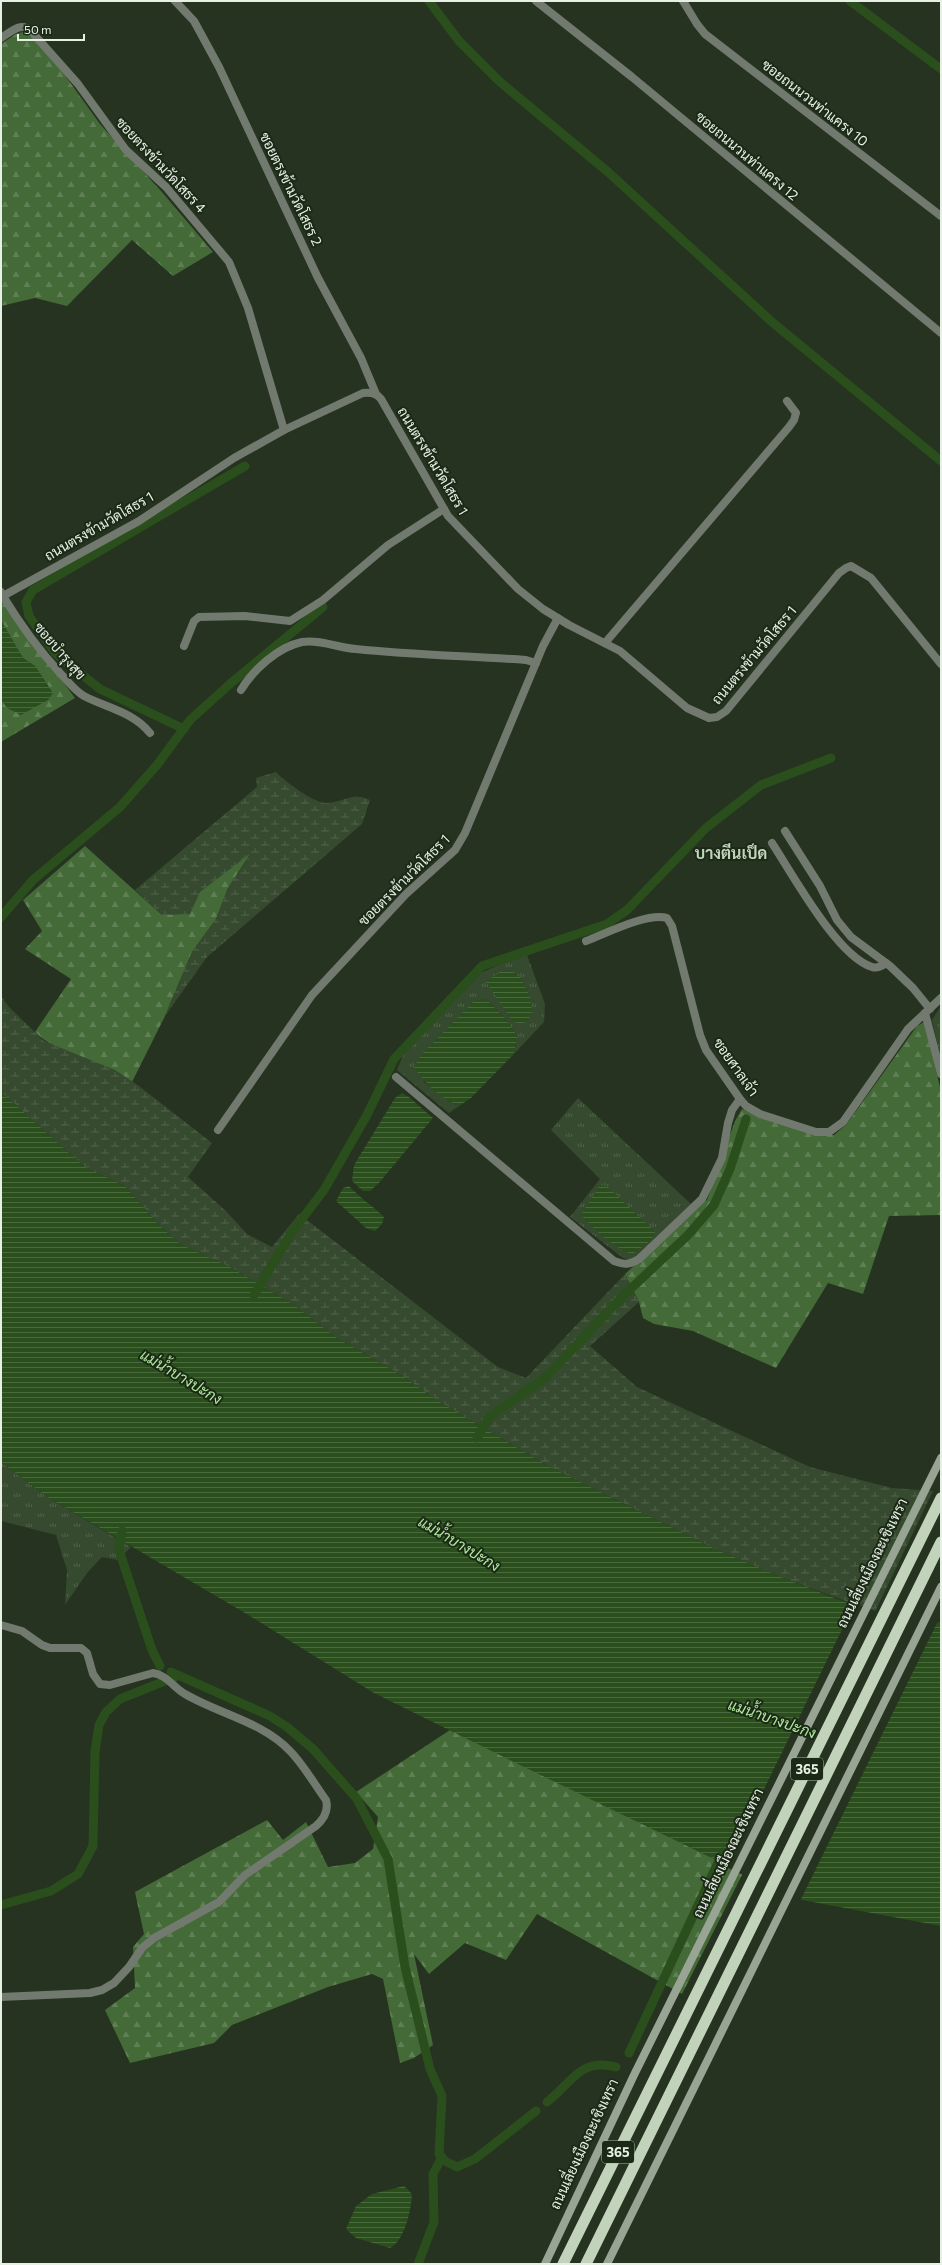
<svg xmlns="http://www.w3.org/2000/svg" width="942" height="2265" font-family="Commissioner,Sarabun,sans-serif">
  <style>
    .grass { fill: url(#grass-tufts) }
    .forest { fill: url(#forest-firs) }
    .wetland { fill: url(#wetland-marsh) }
    .water { fill: url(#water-rules) }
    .pier { fill: #253320 }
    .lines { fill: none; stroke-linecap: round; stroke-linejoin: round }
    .canal { stroke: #2a4f1d; stroke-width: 9 }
    .minor { stroke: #727a70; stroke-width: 8 }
    .secondary { stroke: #98a494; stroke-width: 8 }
    .trunk { stroke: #c2d3bc; stroke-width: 11 }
    .labels { text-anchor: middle; stroke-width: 4; stroke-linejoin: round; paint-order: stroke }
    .shield { fill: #1b2917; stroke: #aab4a6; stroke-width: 1 }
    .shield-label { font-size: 13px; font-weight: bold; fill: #e7f0e4 }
    .street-label { font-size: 14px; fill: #e7f0e4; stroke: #1b2917 }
    .water-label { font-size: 15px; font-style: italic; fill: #afe99d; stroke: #1b2917 }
    .quarter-label { font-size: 16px; font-weight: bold; fill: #c2d5bc; stroke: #1b2917 }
  </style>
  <defs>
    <pattern id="grass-tufts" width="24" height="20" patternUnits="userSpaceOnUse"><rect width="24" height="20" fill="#354a2e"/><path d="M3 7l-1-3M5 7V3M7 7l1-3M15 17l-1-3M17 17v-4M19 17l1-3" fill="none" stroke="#52644c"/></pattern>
    <pattern id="forest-firs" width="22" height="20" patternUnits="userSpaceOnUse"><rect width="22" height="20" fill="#446a37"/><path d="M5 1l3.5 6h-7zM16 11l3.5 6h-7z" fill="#5f8054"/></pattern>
    <pattern id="wetland-marsh" width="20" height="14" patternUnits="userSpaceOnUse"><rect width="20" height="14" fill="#354a2e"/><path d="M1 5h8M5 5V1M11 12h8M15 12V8" fill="none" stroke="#52644c"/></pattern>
    <pattern id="water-rules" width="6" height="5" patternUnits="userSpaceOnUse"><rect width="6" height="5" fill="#2a4f1d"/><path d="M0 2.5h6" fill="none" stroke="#49693e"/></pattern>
  </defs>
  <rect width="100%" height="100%" fill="#253320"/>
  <g class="grass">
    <polygon points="527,955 545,1004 544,1022 513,1055 518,1037 505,1018 486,999 424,1082 450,1102 459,1106 449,1113 397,1070 403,1055 476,975 505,962"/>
    <polygon points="941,1006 941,1060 932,1020"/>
    <polygon points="578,1098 691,1204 639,1255 630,1260 623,1258 570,1217 600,1179 551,1130"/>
    <polygon points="1,1462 49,1498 131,1547 118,1560 102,1557 87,1573 65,1605 67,1570 56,1535 1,1521"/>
  </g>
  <g class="forest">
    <polygon points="23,32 38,38 100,124 161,191 213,252 173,276 132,240 67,306 35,298 1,306 1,44 16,34"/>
    <polygon points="1,599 75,698 1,742 1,699 8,708 36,667 23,658 3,626 1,620"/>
    <path d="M 85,846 L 162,915 L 199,892 L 252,851 L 228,888 L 216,919 L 192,952 L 165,1016 L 132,1082 C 103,1062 57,1054 35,1032 L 71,979 L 25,949 L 42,931 L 23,900 Z"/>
    <polygon points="924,1022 941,1091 941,1215 889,1216 863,1294 828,1283 776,1368 693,1331 654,1324 643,1318 639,1302 625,1274 707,1200 735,1121 742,1109 801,1131 834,1135 846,1125 917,1026"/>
    <polygon points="450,1730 743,1873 682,1994 537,1914 506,1960 465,1943 429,1974 414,1954 433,2045 414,2058 400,2063 383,1979 372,1974 328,1987 232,2025 214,2043 130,2063 105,2010 135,1988 133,1947 144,1934 135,1892 267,1820 283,1840 306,1822 328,1867 355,1863 373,1849 378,1817 356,1792"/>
  </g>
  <g class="wetland">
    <path d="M 276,772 C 284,781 313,802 325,803 C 343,803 352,791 370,800 L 362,824 L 207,957 L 165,1016 L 192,952 L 216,919 L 228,888 L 251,853 L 200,892 L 190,914 L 162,915 L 135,890 L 257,787 L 256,778 Z"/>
    <polygon points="1,996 9,1007 44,1041 115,1070 139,1086 212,1143 188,1177 226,1211 247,1234 272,1247 299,1214 498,1367 526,1378 625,1274 639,1302 590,1346 637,1387 810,1467 892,1488 933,1491 875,1612 786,1579 715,1549 548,1466 438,1401 401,1375 337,1338 294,1305 230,1267 180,1244 158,1224 125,1186 85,1167 1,1092"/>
  </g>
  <g class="water">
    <polygon points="1,620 23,658 36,667 53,693 48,700 21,715 7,708 1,699"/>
    <polygon points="501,971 512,971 521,978 530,997 532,1012 528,1021 520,1024 512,1021 486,982"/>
    <path d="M 486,999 L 505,1018 L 518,1037 L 513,1055 L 471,1098 L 459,1106 C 440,1098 425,1084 414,1067 L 421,1055 L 475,1000 Z"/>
    <polygon points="1,1092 85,1167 125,1186 158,1224 180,1244 230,1267 294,1305 337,1338 401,1375 438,1401 548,1466 715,1549 786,1579 886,1618 941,1623 941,1926 797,1899 522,1766 374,1693 245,1613 49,1498 1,1462"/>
    <polygon points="402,1093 409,1097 433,1118 379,1183 370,1191 363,1191 352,1181 354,1165 395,1098"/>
    <path d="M 600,1185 L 607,1186 L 655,1232 L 651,1240 L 633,1254 C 614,1249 594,1229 581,1215 Z"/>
    <path d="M 349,1186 C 360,1198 373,1206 384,1217 L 382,1224 L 375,1231 L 366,1228 L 336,1201 L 343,1188 Z"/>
    <path d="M 404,2186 L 412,2194 C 411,2210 405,2240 390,2248 L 356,2238 L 346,2229 L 356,2206 L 372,2194 Z"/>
  </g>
  <polygon class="pier" points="855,1603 887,1616 938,1621 800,1901 726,1867"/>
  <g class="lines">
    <g class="canal">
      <polyline points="429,1 459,41 499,81 608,172 772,322 941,461"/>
      <polyline points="850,1 941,69"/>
      <polyline points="184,729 100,689 56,654 29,616 26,602 33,590 245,466"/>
      <polyline points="1,917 33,880 120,807 157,765 190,720 231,683 323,607"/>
      <polyline points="254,1295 292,1232 324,1190 367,1115 394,1059 482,966 607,924 627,910 706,828 761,785 831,758"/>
      <polyline points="477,1438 489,1417 545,1378 623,1296 688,1235 714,1205 730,1169 746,1119"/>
      <polyline points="122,1531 119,1550 152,1650 160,1666"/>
      <polyline points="171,1672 270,1716 287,1727 313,1749 357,1799 388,1859 405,1967 430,2069 442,2096 439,2154 445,2161 457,2167 475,2159 536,2111"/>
      <polyline points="1,1905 51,1891 78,1874 93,1846 95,1752 99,1725 106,1712 120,1699 175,1677"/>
      <polyline points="629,2053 723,1852"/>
      <path d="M 547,2102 C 573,2082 579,2058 616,2067"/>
      <polyline points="418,2264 434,2222 433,2174 442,2157"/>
    </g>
    <g class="minor">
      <polyline points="175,1 194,21 219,67 318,278 361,358 376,394"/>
      <polyline points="536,1 632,77 941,333"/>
      <polyline points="683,1 697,24 705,34 941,216"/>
      <path d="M 1,38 C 11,32 20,22 30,30 L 78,84 L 126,150 L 166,187 L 229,262 L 248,308 L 284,430"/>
      <path d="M 1,592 L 3,596 L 139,521 L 234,458 L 284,430 L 363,393 C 371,392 376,393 381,399 L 448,516 L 518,589 L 543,609 L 569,625 L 620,651 L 687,708 L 709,718 L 717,717 L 726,711 L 839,573 L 846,568 L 851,566 L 871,578 L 941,664"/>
      <path d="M 3,596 C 20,624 38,649 60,673 C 67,680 75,691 84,696 C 107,708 133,712 150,733"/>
      <polyline points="605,643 789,427 794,420 796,413 787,401"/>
      <polyline points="184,646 194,621 199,617 245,616 290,621 323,600 388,545 444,509"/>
      <path d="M 241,690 C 253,670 278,647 302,642 C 320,639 338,648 356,649 C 412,655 470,656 526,660 L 536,663"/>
      <polyline points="785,831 820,886 837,920 851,937 890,966 913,988 930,1009"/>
      <path d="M 772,843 C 793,875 837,956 872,967 C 877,969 882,966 886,963"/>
      <path d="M 586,941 C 605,934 648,912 667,918 L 672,926 L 700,1035 L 706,1050 L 740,1099 L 746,1106 L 760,1114 L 816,1132 L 829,1132 L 843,1122 L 908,1029 L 941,998"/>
      <polyline points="925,1013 941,1074"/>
      <path d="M 396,1077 L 614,1261 C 625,1265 629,1265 639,1259 L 702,1199 L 722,1158 L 728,1123 L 732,1110 L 740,1099"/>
      <polyline points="218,1130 312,995 406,894 455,850 465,833 543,646 558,618"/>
      <path d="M 1,1625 L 22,1631 L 42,1645 L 50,1648 L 81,1648 L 87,1653 L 93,1674 L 100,1684 L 110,1685 L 153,1673 C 167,1675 174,1688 185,1694 C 219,1714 263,1722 290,1751 C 303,1764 315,1785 326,1800 C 329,1811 324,1819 316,1826 L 245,1875 L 219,1902 L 154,1938 L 142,1948 L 129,1967 L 114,1983 L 102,1990 L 90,1993 L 1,1997"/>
    </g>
    <g class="secondary">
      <polyline points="545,2264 634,2075 941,1458"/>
      <polyline points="607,2264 941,1587"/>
    </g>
    <g class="trunk">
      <polyline points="563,2264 941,1498"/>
      <polyline points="586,2264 941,1542"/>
    </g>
  </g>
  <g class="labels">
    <g class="shield">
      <rect x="791" y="1758" width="32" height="22" rx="3"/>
      <rect x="602" y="2141" width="32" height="22" rx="3"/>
    </g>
    <g class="shield-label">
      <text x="807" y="1774">365</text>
      <text x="618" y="2157">365</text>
    </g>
    <g class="street-label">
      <text transform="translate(815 103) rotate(38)" y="5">ซอยถนนวนท่าแครง 10</text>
      <text transform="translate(747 156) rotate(40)" y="5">ซอยถนนวนท่าแครง 12</text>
      <text transform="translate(161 165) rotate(47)" y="5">ซอยตรงข้ามวัดโสธร 4</text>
      <text transform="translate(291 189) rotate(64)" y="5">ซอยตรงข้ามวัดโสธร 2</text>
      <text transform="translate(433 461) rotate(59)" y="5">ถนนตรงข้ามวัดโสธร 1</text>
      <text transform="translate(99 526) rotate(-30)" y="5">ถนนตรงข้ามวัดโสธร 1</text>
      <text transform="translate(60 651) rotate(49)" y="5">ซอยบำรุงสุข</text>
      <text transform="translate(754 655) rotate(-50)" y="5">ถนนตรงข้ามวัดโสธร 1</text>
      <text transform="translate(404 880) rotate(-45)" y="5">ซอยตรงข้ามวัดโสธร 1</text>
      <text transform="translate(736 1067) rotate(55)" y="5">ซอยศาลเจ้า</text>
      <text transform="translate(872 1563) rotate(-64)" y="5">ถนนเลี่ยงเมืองฉะเชิงเทรา</text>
      <text transform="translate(728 1853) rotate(-64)" y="5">ถนนเลี่ยงเมืองฉะเชิงเทรา</text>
      <text transform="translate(584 2144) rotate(-65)" y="5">ถนนเลี่ยงเมืองฉะเชิงเทรา</text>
    </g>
    <g class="water-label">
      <text transform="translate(181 1377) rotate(31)" y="5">แม่น้ำบางปะกง</text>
      <text transform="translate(459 1544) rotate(31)" y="5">แม่น้ำบางปะกง</text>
      <text transform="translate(772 1719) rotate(19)" y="5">แม่น้ำบางปะกง</text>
    </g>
    <g class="quarter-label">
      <text x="731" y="859">บางตีนเป็ด</text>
    </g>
  </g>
  <rect width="942" height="2265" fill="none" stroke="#e7f0e4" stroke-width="4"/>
  <path d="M18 34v6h66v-6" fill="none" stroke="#e7f0e4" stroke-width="2"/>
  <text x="24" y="34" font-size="12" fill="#e7f0e4" stroke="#1b2917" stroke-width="3" paint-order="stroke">50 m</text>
</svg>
